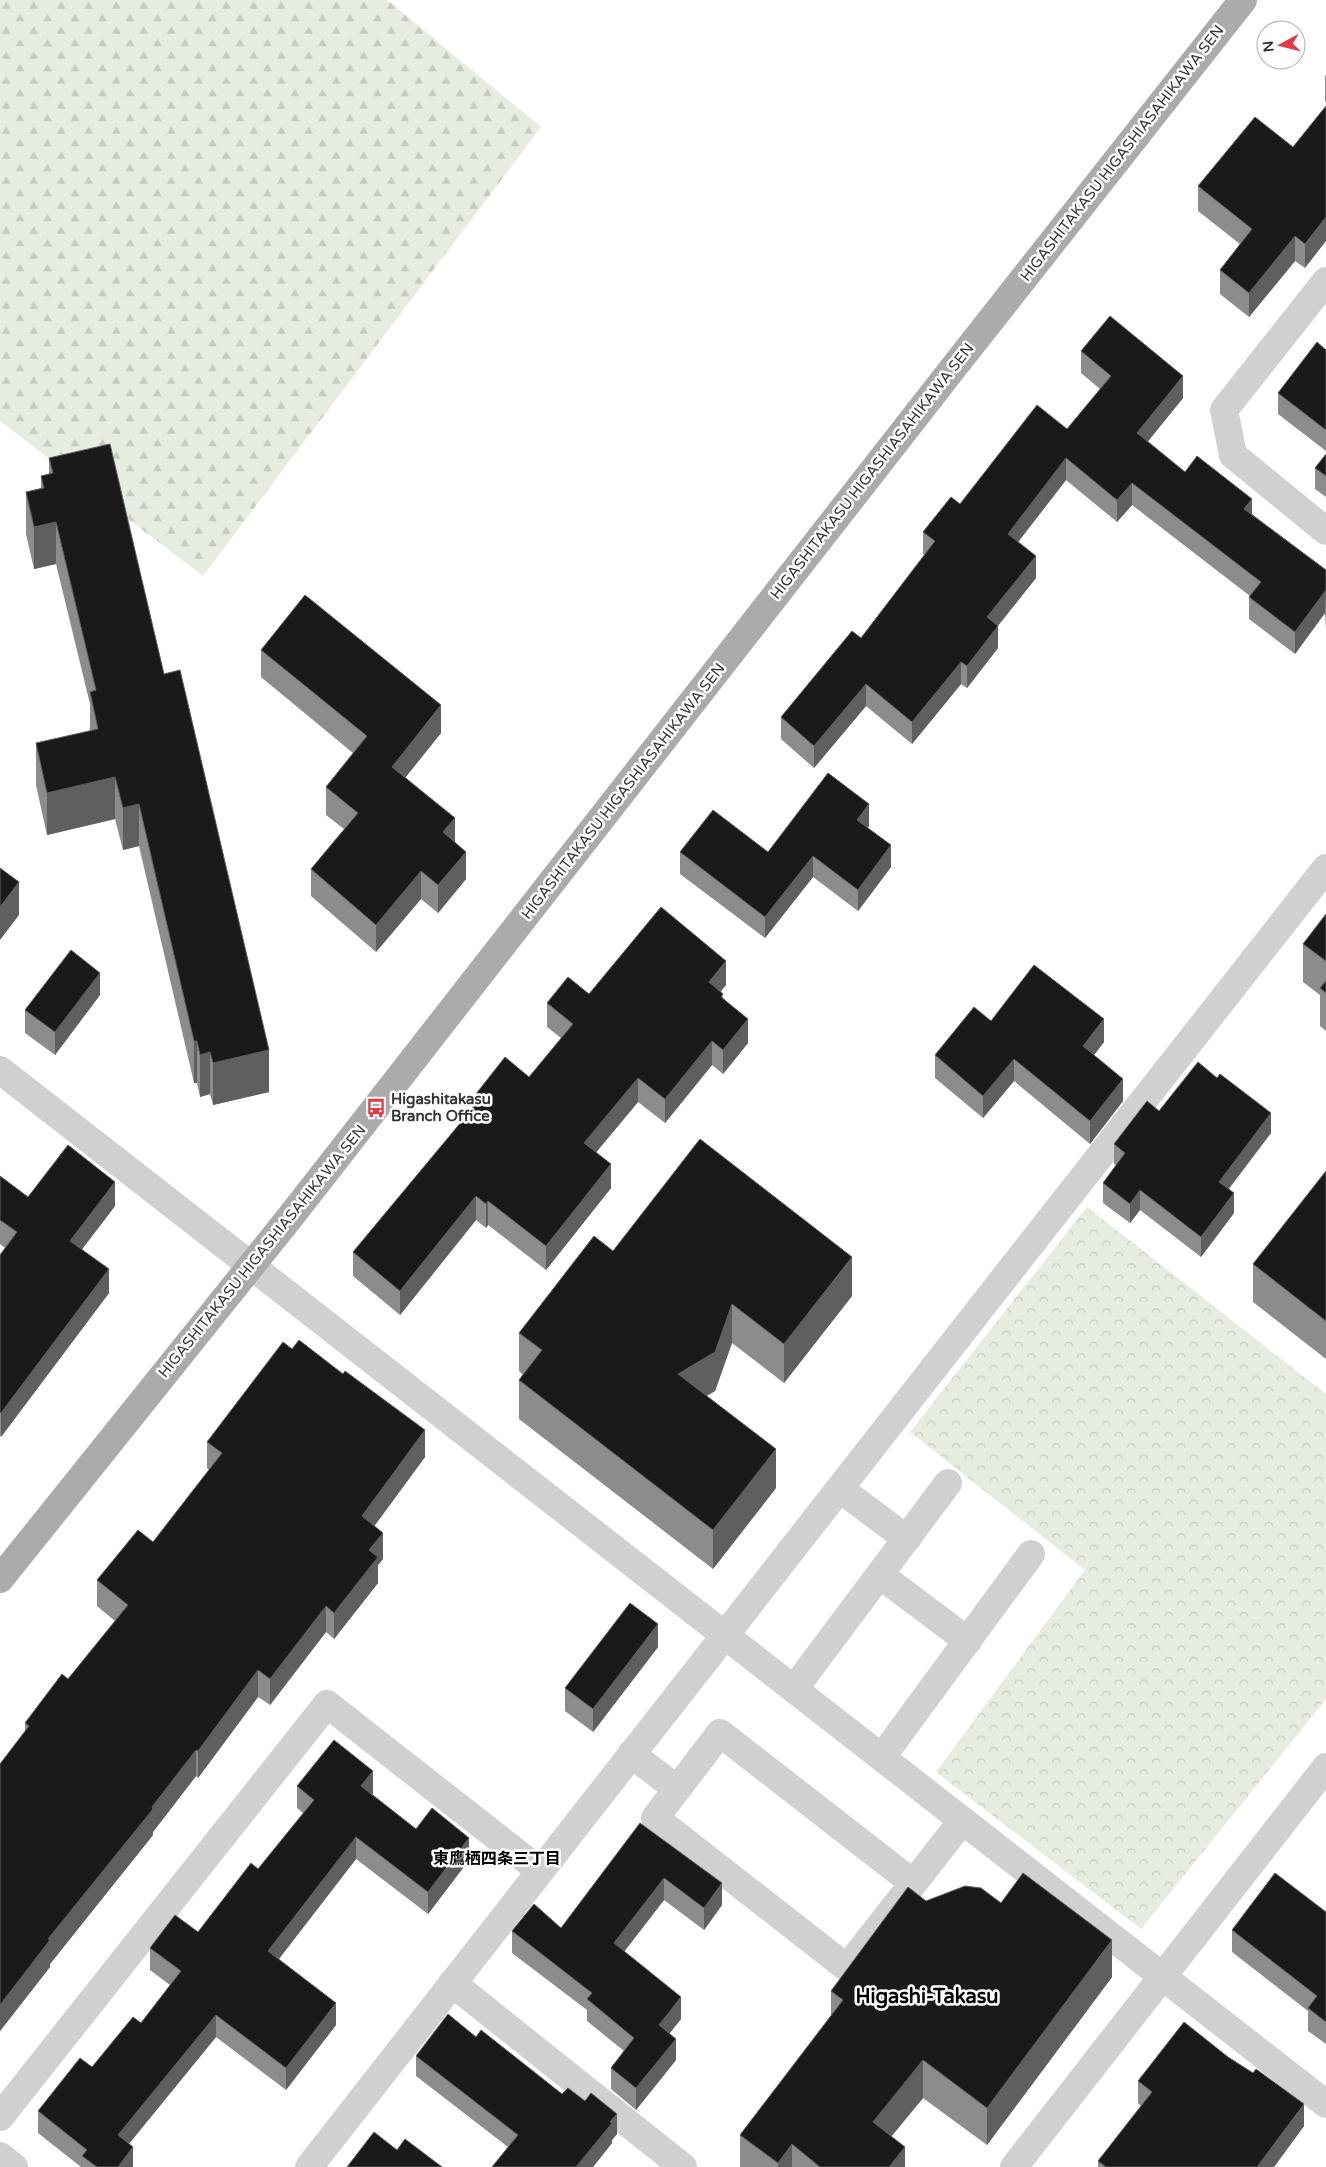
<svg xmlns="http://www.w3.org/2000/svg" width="1326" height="2167" font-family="'Varela Round','Noto Sans JP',sans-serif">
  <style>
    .forest { fill: url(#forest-firs) }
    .park { fill: url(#park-crowns) }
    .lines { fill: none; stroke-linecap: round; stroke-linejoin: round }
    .minor { stroke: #d0d0d0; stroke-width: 28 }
    .major { stroke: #ababab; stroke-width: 28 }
    .wall { fill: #8c8c8c }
    .shaded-wall { fill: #5f5f5f }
    .building { fill: #1a1a1a; stroke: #5f5f5f }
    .labels { text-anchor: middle; stroke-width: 5; stroke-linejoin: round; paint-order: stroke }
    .street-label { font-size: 15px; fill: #333; stroke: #fff }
    .poi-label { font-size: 15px; font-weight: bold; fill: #333; stroke: #fff; text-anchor: start }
    .neighbourhood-label { font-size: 16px; font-weight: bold; fill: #000; stroke: #fff }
    .district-label { font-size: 20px; font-weight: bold; fill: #000; stroke: #fff }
  </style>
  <defs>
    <pattern id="forest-firs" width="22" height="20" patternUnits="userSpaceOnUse" patternTransform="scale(1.25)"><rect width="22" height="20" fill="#e6ecdf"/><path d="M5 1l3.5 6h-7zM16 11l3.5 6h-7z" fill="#c6cbc0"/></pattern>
    <pattern id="park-crowns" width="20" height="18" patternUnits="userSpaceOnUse" patternTransform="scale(1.25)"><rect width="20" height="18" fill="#e6ecdf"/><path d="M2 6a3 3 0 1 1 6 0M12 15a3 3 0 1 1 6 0" fill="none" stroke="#c6cbc0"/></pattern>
  </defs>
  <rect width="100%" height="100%" fill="#fff"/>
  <polygon class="forest" points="0,0 387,0 541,127 203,576 0,421"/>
  <polygon class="park" points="1087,1207 1326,1394 1326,1699 1141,1929 936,1772 1085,1570 910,1432"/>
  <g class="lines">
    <g class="minor">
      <polyline points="1326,281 1224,410 1233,455 1326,531"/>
      <polyline points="0,1070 1326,2104"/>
      <polyline points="840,1489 907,1539"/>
      <polyline points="880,1575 968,1641"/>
      <polyline points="794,1689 948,1483"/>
      <polyline points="631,1754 677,1789"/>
      <polyline points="882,1757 1031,1554"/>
      <polyline points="913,1883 720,1733 655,1818 847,1968 962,1821"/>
      <polyline points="452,1983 683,2167"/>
      <polyline points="0,2117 327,1704 539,1870"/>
      <polyline points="0,2156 14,2167"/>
      <path d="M 309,2167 C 646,1732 987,1301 1326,868"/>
      <polyline points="1014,2167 1326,1767"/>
    </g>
    <polyline class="major" points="0,1579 291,1216 950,372 1243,0"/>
  </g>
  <g class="wall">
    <polygon points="1326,75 1326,102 1325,101 1325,76"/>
    <polygon points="1326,106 1305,268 1295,261 1249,317 1220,294 1220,270 1240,244 1198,211 1198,186 1293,147"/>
    <polygon points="1326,350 1326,451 1278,414 1278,393"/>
    <polygon points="1081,351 1183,398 1148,441 1185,472 1252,514 1326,570 1326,629 1325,613 1295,654 1249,619 1249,597 1250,596 1132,505 1117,522 1066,480 1018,542 1036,578 998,626 998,648 967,688 961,684 912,744 866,706 814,768 781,739 781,717 861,638 925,555 923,554 923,532 960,504 1067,429 1100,389 1081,373"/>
    <polygon points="1326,454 1326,497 1315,489 1315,468"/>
    <polygon points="49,458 164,674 269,1092 213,1105 210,1094 200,1097 197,1083 194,1083 139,846 123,850 115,819 47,835 36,785 36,743 90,731 90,704 56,564 34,569 26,534 26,492 41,488 41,476 49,474"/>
    <polygon points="261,650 441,733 405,778 455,842 466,879 438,913 421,899 376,952 311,896 311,869 344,829 326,815 326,787 353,753 261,677"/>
    <polygon points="869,826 868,828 891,867 858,911 813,877 765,938 680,874 680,852 768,852"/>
    <polygon points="1326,914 1326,1031 1320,1026 1320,995 1303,982 1303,944"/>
    <polygon points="726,985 720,992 748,1043 723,1074 712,1065 665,1123 638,1102 596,1152 611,1188 546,1270 488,1225 486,1228 476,1220 400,1315 353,1276 353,1252 472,1110 472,1099 529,1077 561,1038 547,1027 547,1003 589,994"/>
    <polygon points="100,995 55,1055 25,1033 25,1010"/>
    <polygon points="991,1021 1104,1042 1094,1055 1123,1101 1090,1144 1014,1081 983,1118 935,1078 935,1055"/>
    <polygon points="1159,1111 1271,1133 1229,1189 1234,1213 1201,1257 1140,1210 1130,1223 1103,1203 1103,1183 1116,1165 1114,1164 1114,1144"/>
    <polygon points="1326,1171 1326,1359 1253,1302 1253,1264"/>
    <polygon points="0,1176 28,1197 115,1206 82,1249 109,1293 1,1437 0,1436 0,1255 5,1248 0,1244"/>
    <polygon points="613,1251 852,1296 784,1383 732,1343 715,1391 706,1396 776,1488 713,1569 519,1419 519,1380 523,1375 519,1371 519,1333"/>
    <polygon points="207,1442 425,1457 374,1526 383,1559 378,1565 378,1583 334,1639 326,1632 270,1705 258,1697 198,1778 196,1776 153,1832 153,1835 50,1964 50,1967 0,2031 0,1764 25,1732 25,1723 68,1679 115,1621 97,1606 97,1580 153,1542 209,1470 207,1468"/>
    <polygon points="658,1647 593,1732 565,1711 565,1688"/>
    <polygon points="297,1786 373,1793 372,1794 416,1829 469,1860 428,1914 356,1859 279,1959 336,2025 286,2090 216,2037 129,2144 133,2167 81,2167 38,2133 38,2111 92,2067 141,2023 170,1985 150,1970 150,1948 198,1932 258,1869 303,1813 297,1808"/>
    <polygon points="640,1823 722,1905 704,1930 664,1900 624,1951 681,2019 669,2033 676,2060 636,2110 611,2089 611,2068 624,2051 587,2021 587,2010 512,1953 512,1931 561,1928"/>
    <polygon points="926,1901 1001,1903 1112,1977 987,2145 923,2098 891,2136 905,2167 740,2167 740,2135 831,2016 831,1991"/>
    <polygon points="1326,1912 1326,2044 1308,2031 1308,2011 1232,1952 1232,1930"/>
    <polygon points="476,2037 562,2094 617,2134 612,2140 612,2143 593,2167 492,2167 508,2147 416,2076 416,2056"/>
    <polygon points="1138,2081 1304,2126 1274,2167 1098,2167 1098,2161 1141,2106 1138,2103"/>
  </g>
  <g class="shaded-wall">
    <polygon points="1326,217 1326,241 1305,268 1305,244"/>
    <polygon points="1295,236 1295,261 1249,317 1249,293"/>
    <polygon points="1183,376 1183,398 1137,455 1137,433"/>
    <polygon points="1066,458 1066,480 1008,555 1008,534"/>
    <polygon points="1132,483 1132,505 1117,522 1117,500"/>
    <polygon points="1252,499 1252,521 1244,509"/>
    <polygon points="56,522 56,564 34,569 34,527"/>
    <polygon points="1036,556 1036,578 987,639 987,617"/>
    <polygon points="1326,590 1325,613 1295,654 1295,632"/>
    <polygon points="998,626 998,648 967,688 967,666"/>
    <polygon points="961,662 961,684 912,744 912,722"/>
    <polygon points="866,684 866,706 814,768 814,746"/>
    <polygon points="441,705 441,733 392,794 392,767"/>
    <polygon points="115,777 115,819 47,835 47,793"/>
    <polygon points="139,804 139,846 123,850 123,808"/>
    <polygon points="869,804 869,826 857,841 857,820"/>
    <polygon points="455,818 455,845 443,832"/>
    <polygon points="891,845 891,867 858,911 858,890"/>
    <polygon points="466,852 466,879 438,913 438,885"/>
    <polygon points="813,856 813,877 765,938 765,917"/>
    <polygon points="421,871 421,899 376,952 376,925"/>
    <polygon points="19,882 19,915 0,940 0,907"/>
    <polygon points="726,961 726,985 709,1006 709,982"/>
    <polygon points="100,973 100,995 55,1055 55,1032"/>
    <polygon points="748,1019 748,1043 723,1074 723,1050"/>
    <polygon points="1104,1019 1104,1042 1083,1069 1083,1046"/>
    <rect x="194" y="1041" width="3" height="42"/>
    <polygon points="712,1041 712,1065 665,1123 665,1099"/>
    <polygon points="269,1050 269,1092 213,1105 213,1063"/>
    <polygon points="210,1052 210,1094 200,1097 200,1055"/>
    <polygon points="1014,1059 1014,1081 983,1118 983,1096"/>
    <polygon points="638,1078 638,1102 584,1167 584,1143"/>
    <polygon points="1123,1079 1123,1101 1090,1144 1090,1121"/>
    <polygon points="1271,1113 1271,1133 1219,1201 1219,1182"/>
    <polygon points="611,1164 611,1188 546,1270 546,1246"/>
    <polygon points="115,1182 115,1206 70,1265 70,1241"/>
    <polygon points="1140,1190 1140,1210 1130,1223 1130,1204"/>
    <polygon points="1234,1193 1234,1213 1201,1257 1201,1237"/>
    <polygon points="476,1196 476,1220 400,1315 400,1291"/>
    <polygon points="488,1201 488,1225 486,1228 486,1204"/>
    <polygon points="852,1257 852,1296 784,1383 784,1344"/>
    <polygon points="109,1269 109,1293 1,1437 1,1413"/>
    <polygon points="732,1304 732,1343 715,1391 678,1413 678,1374"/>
    <polygon points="425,1430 425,1457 362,1543 362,1516"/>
    <polygon points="776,1449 776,1488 713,1569 713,1530"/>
    <polygon points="383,1533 383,1559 378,1565 378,1583 334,1639 334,1613 369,1550"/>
    <polygon points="326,1606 326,1632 270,1705 270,1679"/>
    <polygon points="658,1624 658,1647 593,1732 593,1709"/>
    <polygon points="258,1670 258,1697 198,1778 198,1751"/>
    <polygon points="196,1750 196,1776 153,1832 153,1835 50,1964 50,1967 0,2031 0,2005 48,1939 152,1807"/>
    <polygon points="373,1771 373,1793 361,1808 361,1786"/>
    <polygon points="356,1837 356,1859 268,1973 268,1951"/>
    <polygon points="469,1838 469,1860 428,1914 428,1892"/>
    <polygon points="664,1878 664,1900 614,1965 614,1943"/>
    <polygon points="722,1883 722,1905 704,1930 704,1908"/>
    <polygon points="1112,1940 1112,1977 987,2145 987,2108"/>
    <polygon points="681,1997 681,2019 659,2047 659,2025"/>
    <polygon points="336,2003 336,2025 286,2090 286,2068"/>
    <polygon points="216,2015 216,2037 118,2157 118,2135"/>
    <polygon points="676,2039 676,2060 636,2110 636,2088"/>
    <polygon points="923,2060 923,2098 873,2159 873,2122"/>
    <polygon points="1304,2104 1304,2126 1274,2167 1257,2167"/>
    <polygon points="617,2114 617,2134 612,2140 612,2143 593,2167 576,2167"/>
    <polygon points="792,2144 792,2167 778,2167 778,2163"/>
    <polygon points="133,2147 133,2167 118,2167"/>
    <polygon points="905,2147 905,2167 889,2167"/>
  </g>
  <g class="building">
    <polygon points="1326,106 1326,217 1305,244 1295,236 1249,293 1220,270 1252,229 1198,186 1255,117 1293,147"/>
    <polygon points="1110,316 1183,376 1137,433 1185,472 1197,456 1252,499 1244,509 1326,570 1326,590 1295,632 1249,597 1261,582 1132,483 1117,500 1066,458 1008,534 1036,556 987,617 998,626 967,666 961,662 912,722 866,684 814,746 781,717 852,631 861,638 935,541 923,532 951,497 960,504 1037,405 1067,429 1111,376 1081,351"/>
    <polygon points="1317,342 1326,350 1326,430 1278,393"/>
    <polygon points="110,444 164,674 180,670 269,1050 213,1063 210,1052 200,1055 197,1041 194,1041 139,804 123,808 115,777 47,793 36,743 98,729 90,692 96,690 56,522 34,527 26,492 44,488 41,476 53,473 49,458"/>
    <polygon points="1326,454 1326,476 1315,468"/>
    <polygon points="305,595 441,705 392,767 455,818 443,832 466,852 438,885 421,871 376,925 311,869 358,813 326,787 367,736 261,650"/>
    <polygon points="828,773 869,804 857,820 891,845 858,890 813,856 765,917 680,852 713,810 768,852"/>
    <polygon points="0,868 19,882 0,907"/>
    <polygon points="661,907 726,961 709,982 723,994 721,997 748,1019 723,1050 712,1041 665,1099 638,1078 584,1143 611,1164 546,1246 488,1201 486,1204 476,1196 400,1291 353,1252 477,1103 472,1099 505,1057 529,1077 573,1024 547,1003 568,977 589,994"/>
    <polygon points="1326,914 1326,961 1303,944"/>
    <polygon points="71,950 100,973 55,1032 25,1010"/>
    <polygon points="1034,965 1104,1019 1083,1046 1123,1079 1090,1121 1014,1059 983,1096 935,1055 974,1007 991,1021"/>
    <polygon points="1326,981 1326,993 1320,988"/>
    <polygon points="1198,1062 1217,1078 1220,1074 1271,1113 1219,1182 1234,1193 1201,1237 1140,1190 1130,1204 1103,1183 1125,1153 1114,1144 1147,1101 1159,1111"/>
    <polygon points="700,1139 852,1257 784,1344 732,1304 715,1352 678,1374 776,1449 713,1530 519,1380 542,1350 519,1333 594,1236 613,1251"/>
    <polygon points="68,1145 115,1182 70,1241 109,1269 1,1413 0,1412 0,1255 17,1232 0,1220 0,1176 28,1197"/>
    <polygon points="1326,1171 1326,1321 1253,1264"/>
    <polygon points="299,1340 343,1374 345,1371 425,1430 362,1516 383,1533 369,1550 378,1557 334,1613 326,1606 270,1679 258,1670 198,1751 196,1750 152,1807 153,1809 48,1939 50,1940 0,2005 0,1764 29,1726 25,1723 62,1674 68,1679 128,1605 97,1580 138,1530 153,1542 222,1453 207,1442 283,1342 292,1349"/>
    <polygon points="630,1603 658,1624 593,1709 565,1688"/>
    <polygon points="334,1740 373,1771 361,1786 416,1829 432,1808 469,1838 428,1892 356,1837 268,1951 336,2003 286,2068 216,2015 118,2135 133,2147 118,2167 97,2167 82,2156 87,2150 38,2111 80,2058 92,2067 133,2017 141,2023 181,1971 150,1948 175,1915 198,1932 251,1863 258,1869 314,1800 297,1786"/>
    <polygon points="640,1823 722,1883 704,1908 664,1878 614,1943 681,1997 659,2025 676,2039 636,2088 611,2068 634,2038 587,1999 592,1993 512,1931 534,1904 561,1928"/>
    <polygon points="1023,1873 1112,1940 987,2108 923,2060 873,2122 905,2147 889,2167 820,2167 792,2144 778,2163 740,2135 843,2000 831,1991 908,1887 926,1901 965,1886 981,1888 1001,1903"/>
    <polygon points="1275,1873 1326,1912 1326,2022 1308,2008 1317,1996 1232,1930"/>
    <polygon points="448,2014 476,2037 481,2030 562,2094 568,2088 585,2101 591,2093 617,2114 610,2122 612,2123 576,2167 492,2167 518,2135 416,2056"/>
    <polygon points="1184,2022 1228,2057 1253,2073 1256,2069 1304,2104 1257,2167 1106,2167 1098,2161 1152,2092 1138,2081"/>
    <polygon points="374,2132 397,2150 405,2139 442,2167 347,2167"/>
  </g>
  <defs>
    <symbol id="bus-bare" viewBox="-9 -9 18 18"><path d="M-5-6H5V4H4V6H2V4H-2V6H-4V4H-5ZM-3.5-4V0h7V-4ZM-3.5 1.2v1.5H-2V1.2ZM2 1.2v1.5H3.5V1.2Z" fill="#e63946" stroke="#fff" stroke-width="2.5" paint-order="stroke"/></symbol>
  </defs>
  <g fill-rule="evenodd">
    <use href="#bus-bare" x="362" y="1094" width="28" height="28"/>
  </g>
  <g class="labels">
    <g class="street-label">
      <text transform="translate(1122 153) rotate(-52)" y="5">HIGASHITAKASU HIGASHIASAHIKAWA SEN</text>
      <text transform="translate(872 471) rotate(-52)" y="5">HIGASHITAKASU HIGASHIASAHIKAWA SEN</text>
      <text transform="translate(623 791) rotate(-52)" y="5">HIGASHITAKASU HIGASHIASAHIKAWA SEN</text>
      <text transform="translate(262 1251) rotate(-51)" y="5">HIGASHITAKASU HIGASHIASAHIKAWA SEN</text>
    </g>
    <g class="poi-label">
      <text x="391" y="1104">Higashitakasu<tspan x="391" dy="17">Branch Office</tspan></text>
    </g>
    <g class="neighbourhood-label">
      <text x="497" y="1864">東鷹栖四条三丁目</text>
    </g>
    <g class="district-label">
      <text x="927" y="2003">Higashi-Takasu</text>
    </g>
  </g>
  <g transform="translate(1281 45) rotate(263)"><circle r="24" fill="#ffffff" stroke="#adadad"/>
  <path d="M0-4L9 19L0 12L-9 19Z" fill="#e63946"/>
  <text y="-8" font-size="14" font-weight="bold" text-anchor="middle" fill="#333333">N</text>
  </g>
</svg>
